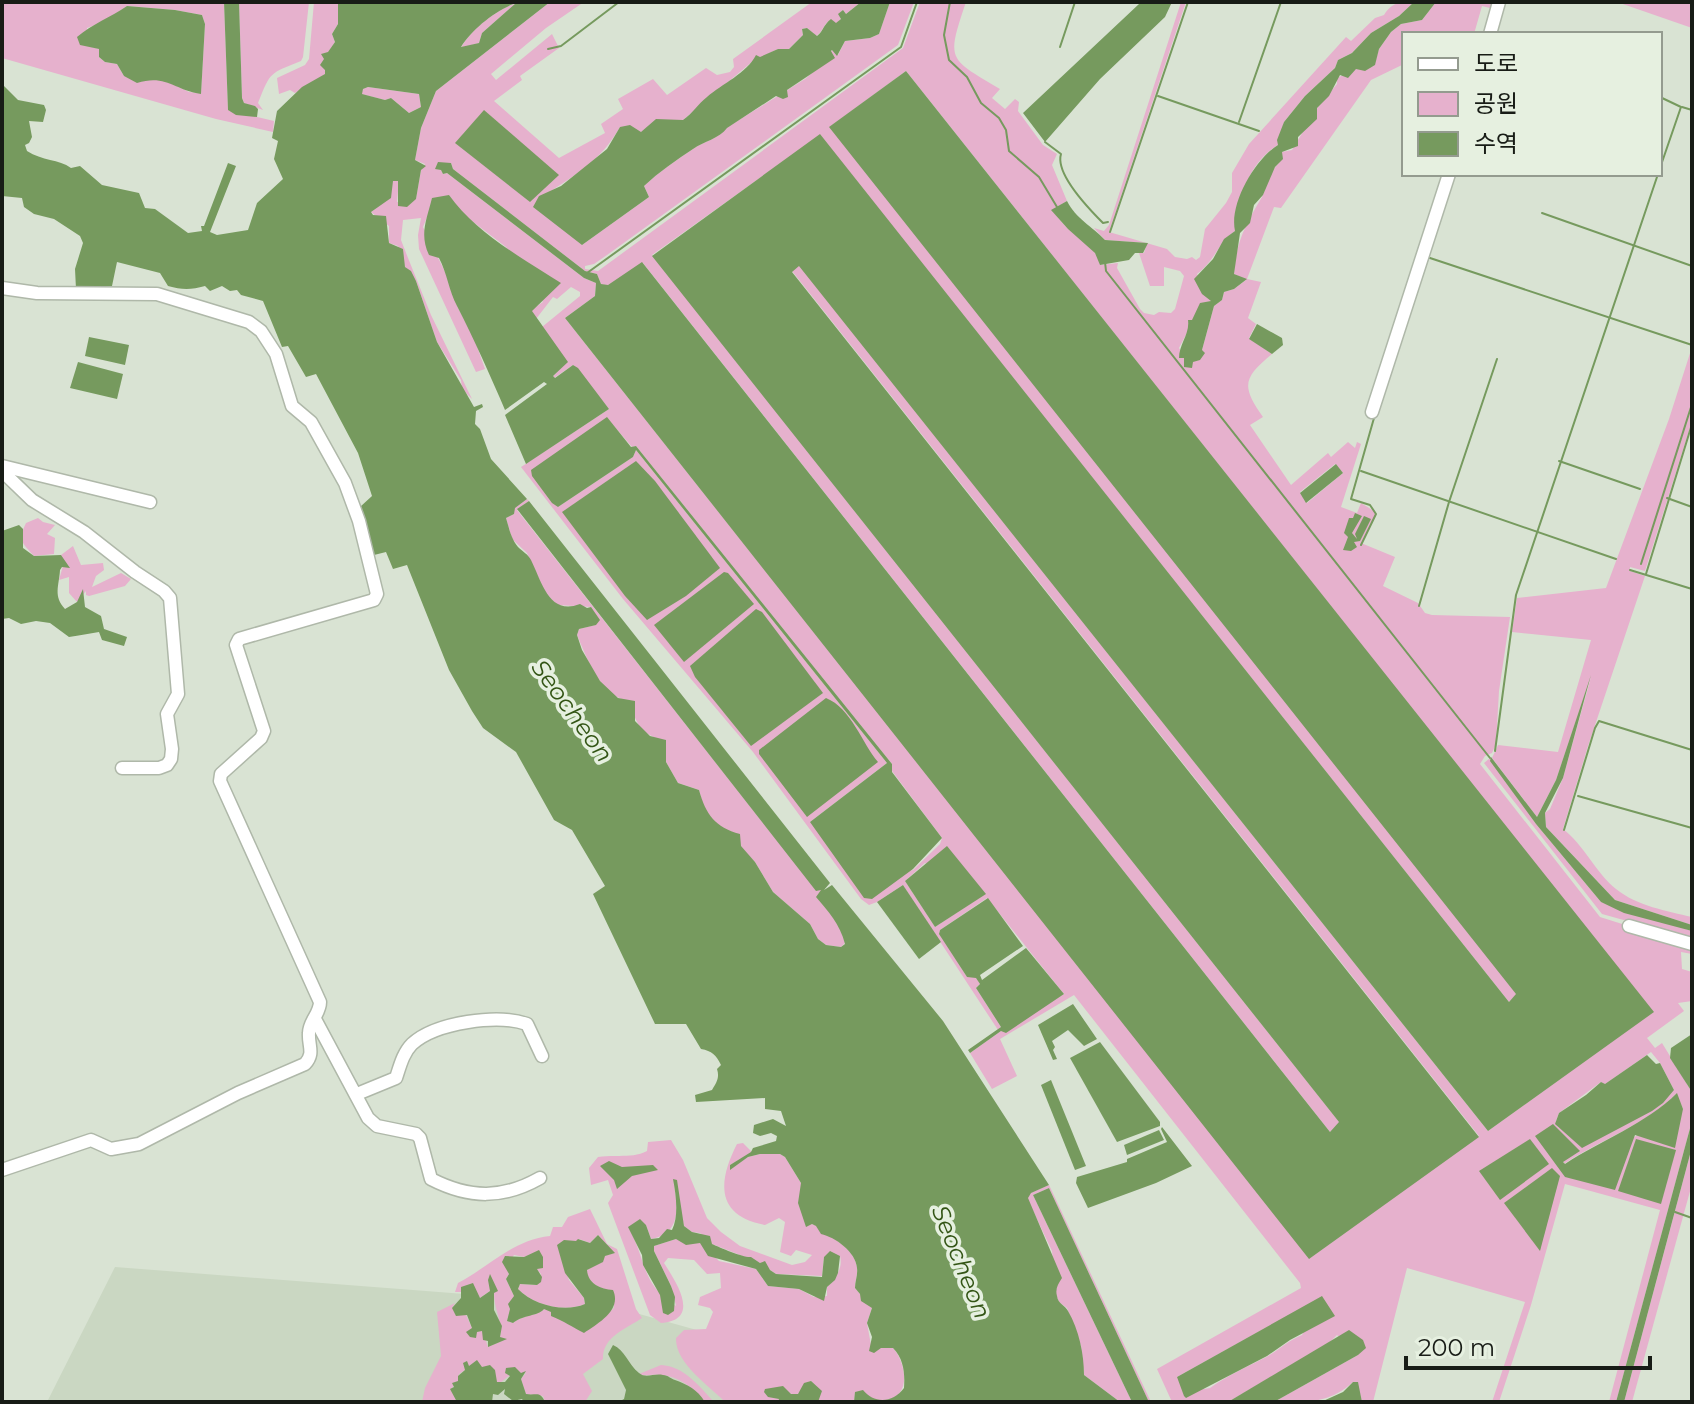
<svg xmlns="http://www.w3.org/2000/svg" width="1694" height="1404" font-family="Montserrat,'Noto Sans KR',sans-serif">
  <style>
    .built { fill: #cad7c2 }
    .green { fill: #e6b1cd; fill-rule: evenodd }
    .water { fill: #769a5e; fill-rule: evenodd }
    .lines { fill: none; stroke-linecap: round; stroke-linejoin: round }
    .stream { stroke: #769a5e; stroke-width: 2 }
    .minor-casing { stroke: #afb8a9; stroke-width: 15 }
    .minor { stroke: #fff; stroke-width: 12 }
    .labels { text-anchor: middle; stroke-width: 7; stroke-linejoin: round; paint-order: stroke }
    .water-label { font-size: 24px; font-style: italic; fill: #335515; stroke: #e6f0e0 }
  </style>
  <rect width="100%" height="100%" fill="#d9e3d3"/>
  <polygon class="built" points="115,1267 607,1305 837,1369 873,1402 818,1402 819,1397 783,1386 778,1402 705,1402 639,1374 623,1354 611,1360 626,1390 624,1399 618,1402 47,1402"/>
  <g class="green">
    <path d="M 2,2 L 224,2 L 228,110 L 274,121 L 273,132 L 216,119 L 2,58 ZM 127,6 L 175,10 L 202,15 L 205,24 L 201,93 L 189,92 L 165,80 L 124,76 L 117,64 L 105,62 L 99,57 L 99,49 L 89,46 L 87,28 L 104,22 Z"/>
    <path d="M 239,2 L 309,2 L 303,57 L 301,61 C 269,74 271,71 258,103 L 263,110 L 244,103 L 242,98 Z"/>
    <polygon points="314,2 338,2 338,24 332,34 335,42 324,59 326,74 295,93 290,90 279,94 277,78 305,65 309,59"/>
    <path d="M 550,2 L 584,2 L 546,28 L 491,74 L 496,80 L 552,34 L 559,48 L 520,76 L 522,80 L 494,101 L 559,158 L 605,133 L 601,124 L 623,109 L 618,99 L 653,79 L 667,95 L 706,68 L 717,75 L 730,72 L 734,67 L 733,59 L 812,2 L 861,2 L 846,14 L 843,10 L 839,14 L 841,19 L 836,24 L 830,20 C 823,25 823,32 816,36 L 807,28 L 802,29 L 803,35 L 789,49 L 778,49 L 753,61 L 683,120 L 641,132 L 620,127 C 600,162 576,174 545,195 L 582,245 L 649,197 L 644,186 C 659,172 676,160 693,149 C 704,141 719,139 726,128 L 805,79 L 819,67 L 833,49 L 838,55 L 845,41 L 870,38 L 879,34 L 890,2 L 914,2 L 898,45 L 607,255 L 594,264 L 585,266 L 585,269 L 598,271 L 903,48 L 920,2 L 966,2 C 946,61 948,58 1000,89 L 992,98 L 1005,109 L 1015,99 L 1019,102 L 1018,111 L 1043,145 L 1057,154 L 1052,165 L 1067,201 L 1052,210 C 1058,217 1063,225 1070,230 C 1082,241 1097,248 1100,265 L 1118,263 L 1117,268 L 1140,309 L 1144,313 L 1154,315 L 1159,312 L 1171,313 L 1175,309 L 1184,276 L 1180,271 L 1164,267 L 1164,286 L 1150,286 L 1139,253 L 1144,253 L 1147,243 L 1105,240 L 1094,228 L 1104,231 L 1109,225 L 1181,2 L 1186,2 L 1109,232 L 1167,249 L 1175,257 L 1187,259 L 1192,257 L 1196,260 L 1200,257 L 1205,229 L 1226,203 L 1232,192 L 1232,173 L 1249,144 L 1346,37 L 1351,41 L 1375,18 L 1384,15 C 1392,2 1400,2 1414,2 L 1399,16 L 1371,33 L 1352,53 L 1338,60 L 1335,68 L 1305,96 L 1284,122 L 1278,145 C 1248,163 1239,198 1235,231 C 1218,243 1214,262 1197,274 L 1211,301 L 1189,329 L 1179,348 L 1185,358 L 1193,362 L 1202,350 L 1214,306 L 1222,300 L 1224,292 L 1234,289 L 1246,280 L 1234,274 C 1236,241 1246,224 1262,197 C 1267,186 1270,171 1279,163 L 1282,152 L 1292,150 L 1317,108 L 1337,84 L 1337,78 L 1356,69 L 1374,66 L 1379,49 L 1391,32 L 1401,24 L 1422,20 L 1436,2 L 1496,2 L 1494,9 L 1482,6 L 1474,34 L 1404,34 L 1404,64 L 1371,80 L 1281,208 L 1274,207 L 1247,279 L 1261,282 L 1248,318 L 1256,324 L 1249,338 L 1272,354 C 1243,378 1241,386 1263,417 L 1250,425 L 1291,485 L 1328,453 L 1331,457 L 1348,442 L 1355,448 L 1357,442 L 1361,444 L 1341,507 L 1357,513 L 1361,503 L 1374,511 L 1376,514 L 1361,543 L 1395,557 L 1383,586 L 1418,603 L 1425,613 L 1432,615 L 1510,617 L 1499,691 L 1496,744 L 1492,753 L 1485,756 L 1480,764 L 1600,917 L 1692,946 L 1692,954 L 1681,952 L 1682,969 L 1692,972 L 1692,1001 L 1678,1003 L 1684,1011 L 1647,1038 L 1655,1048 L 1662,1043 L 1692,1092 L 1692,1121 L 1616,1402 L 1609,1402 L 1660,1210 L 1565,1184 L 1531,1305 L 1499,1402 L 1492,1402 L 1525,1302 L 1407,1268 L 1373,1402 L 1362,1402 L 1357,1382 L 1353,1382 C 1329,1404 1306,1402 1274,1402 L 1358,1355 L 1337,1335 L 1327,1345 L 1228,1402 L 1172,1402 L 1157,1369 L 1301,1288 L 1300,1283 L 1074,995 L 1000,1039 L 1017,1076 L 992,1089 L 970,1053 L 1001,1031 L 1064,994 L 987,898 L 940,930 L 939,933 L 967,977 L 976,977 L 980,984 L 976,988 L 1001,1027 L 998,1030 L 903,885 L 877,902 L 869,905 L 861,899 L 753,752 L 623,599 L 521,467 L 609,409 L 573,365 L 554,378 L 553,376 L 567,362 L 542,327 L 580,296 L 580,292 L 571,287 L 557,299 L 553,297 L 536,319 L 531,310 L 543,302 L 506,247 L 460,212 L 449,195 L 427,217 L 423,227 L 449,280 L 458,308 L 473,335 L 485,369 L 476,372 L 419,249 L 418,235 L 421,218 L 403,220 L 401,240 L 408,258 L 431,315 L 472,399 L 462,389 L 461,380 L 437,342 L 416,281 L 405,267 L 398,246 L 389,243 L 389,226 L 371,212 L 380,205 L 393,181 L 399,181 L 397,202 L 416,199 L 421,170 L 425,164 L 415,160 L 421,128 L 436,91 ZM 906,71 L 1653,1012 L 1488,1131 L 799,265 L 792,271 L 1479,1136 L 1310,1258 L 565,318 L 595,296 L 596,283 L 584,278 L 447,173 L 443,174 L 441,170 L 451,163 L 453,169 L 585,271 L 597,274 L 601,284 L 608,286 L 643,263 L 1330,1132 L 1340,1123 L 652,255 L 820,135 L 1509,1002 L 1517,994 L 830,127 ZM 607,418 L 632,447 L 636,446 L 892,764 L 892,771 L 942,838 L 940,844 L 913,870 L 909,871 L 810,822 L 887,763 L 636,450 L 633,457 L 558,507 ZM 1335,464 L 1343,473 L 1307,503 L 1300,492 ZM 925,863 L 985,893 L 985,894 L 935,927 L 905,881 ZM 1651,1052 L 1660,1063 L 1674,1090 L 1564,1130 L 1558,1127 L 1556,1121 L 1559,1113 L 1601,1082 L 1604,1085 ZM 1676,1094 L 1683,1109 L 1565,1177 L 1552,1125 L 1559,1132 L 1564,1164 C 1600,1140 1645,1125 1676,1094 ZM 1322,1297 L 1302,1335 C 1289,1340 1280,1349 1268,1356 C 1249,1366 1228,1375 1210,1388 L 1204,1389 L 1177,1377 Z"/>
    <polygon points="1617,2 1692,2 1692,28"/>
    <path d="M 516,3 L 482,33 L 479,43 L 461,48 C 472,28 496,11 516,3 Z"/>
    <polygon points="368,87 419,94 421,107 409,113 391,98 385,100 361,94 363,89"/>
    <path d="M 1692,347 L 1692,421 L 1645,571 L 1630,567 L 1630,571 L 1645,576 L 1588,746 L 1563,829 C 1583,844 1597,874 1616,889 C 1637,906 1667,911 1692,917 L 1692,925 L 1615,900 L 1546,827 L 1545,813 L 1550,809 L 1563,778 L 1591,677 L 1556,780 L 1537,817 L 1492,758 L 1498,745 L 1558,752 L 1591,640 L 1512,632 L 1517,598 L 1606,588 L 1669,419 Z"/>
    <path d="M 527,499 L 529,501 L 517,510 L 816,890 L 821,890 L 823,905 C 833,912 842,931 845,943 L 841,947 L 826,945 L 818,939 L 810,924 L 773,892 L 755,862 L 713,822 L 703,806 L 699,790 L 678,783 L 666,762 L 665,753 L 657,739 L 641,730 L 627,701 C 599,694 587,658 577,635 L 579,629 L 595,625 L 591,607 L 557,605 L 545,592 L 527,553 L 512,539 L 506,518 L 514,514 L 514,508 Z"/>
    <path d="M 38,518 L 43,522 L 55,525 L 47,534 L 55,538 L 54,554 L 34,556 C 23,543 17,542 26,523 Z"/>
    <polygon points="73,546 81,565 103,563 104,570 96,576 92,587 121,573 131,579 125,586 89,596 86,595 86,591 77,602 69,593 69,577 59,580 64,562 61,555"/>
    <polygon points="1490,758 1536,824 1601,902 1692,931 1692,939 1602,914 1484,763"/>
    <path d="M 671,1140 L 683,1160 L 707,1218 L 721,1232 L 740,1246 L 792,1265 L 805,1262 L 812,1255 L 796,1250 L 791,1256 L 780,1252 L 785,1222 L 779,1218 L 765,1225 C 715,1216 718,1181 737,1144 L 743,1143 L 752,1152 L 730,1165 L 730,1169 L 748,1157 L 760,1154 L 780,1154 L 785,1157 L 801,1183 L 801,1196 L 806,1226 L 812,1224 L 817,1226 C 830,1237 856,1249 857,1268 C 858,1274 855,1281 855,1288 L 872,1308 L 867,1323 L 871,1345 L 893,1348 C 906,1362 912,1397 886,1400 C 876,1402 864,1396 855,1392 L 854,1402 L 818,1402 L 819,1390 L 811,1381 L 798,1394 C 787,1395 778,1388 765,1389 L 779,1399 L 778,1402 L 724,1401 C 708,1385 675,1363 676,1338 L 684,1330 L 706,1329 L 713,1312 L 710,1308 L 698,1305 L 700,1297 L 721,1288 L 720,1273 L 707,1274 L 694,1260 L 668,1258 L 664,1263 C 676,1282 702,1320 661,1323 L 650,1315 L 608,1203 L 613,1195 L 608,1180 L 591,1185 L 589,1168 L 598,1157 C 614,1154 632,1159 647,1151 L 648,1142 ZM 673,1180 L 684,1226 L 692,1232 L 700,1233 L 712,1244 L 760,1263 L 776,1274 L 822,1276 L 824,1257 L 840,1256 C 843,1268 836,1279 827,1287 L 827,1296 L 814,1297 L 799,1289 L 768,1286 L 756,1269 L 719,1261 L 701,1243 L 676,1239 L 654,1246 L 654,1251 L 671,1286 L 676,1306 C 643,1285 647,1266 632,1234 L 646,1225 L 651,1239 C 682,1234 678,1206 673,1180 Z"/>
    <polygon points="1692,1147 1692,1184 1632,1402 1624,1402"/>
    <polygon points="1049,1185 1050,1187 1151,1402 1149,1402 1049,1188 1033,1195 1132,1402 1120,1402 1084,1375 1081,1346 1067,1308 1059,1302 1056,1295 1052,1251 1027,1198 1030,1193"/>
    <path d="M 590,1209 L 607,1244 L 617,1249 L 636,1309 L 642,1318 C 626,1329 602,1337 603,1359 L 583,1374 L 592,1391 L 585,1402 L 545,1402 L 543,1396 L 526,1394 L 521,1379 L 526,1373 L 510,1375 L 500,1383 L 496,1382 L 494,1376 L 482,1367 L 465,1370 L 459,1374 L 458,1381 L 451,1389 L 457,1402 L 422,1402 L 425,1388 L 441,1356 L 437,1312 L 455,1303 L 452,1308 L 466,1315 L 472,1328 L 477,1332 L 482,1330 L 488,1347 L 506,1339 L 500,1338 C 503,1321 494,1310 494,1293 L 490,1291 L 480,1298 L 476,1292 L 455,1292 L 458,1283 C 490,1266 513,1240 550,1236 L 553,1227 L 562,1227 L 568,1217 ZM 598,1235 L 614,1253 L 604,1256 L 586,1271 C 589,1285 601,1289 613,1291 L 614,1308 L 597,1324 L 544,1309 C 538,1316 525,1314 513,1323 L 507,1321 L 514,1296 L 506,1279 L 509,1274 L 506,1267 L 514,1255 L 524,1257 L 532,1254 L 536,1269 L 541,1274 L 537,1285 L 520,1284 L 518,1289 C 533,1305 564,1313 585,1304 L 584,1298 L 569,1280 L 563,1260 L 579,1239 L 590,1243 Z"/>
    <path d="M 661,1365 C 684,1366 699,1386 714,1402 L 705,1402 C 694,1388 677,1375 659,1375 C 650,1374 648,1377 639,1374 Z"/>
  </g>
  <g class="water">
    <polygon points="224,2 239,2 242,98 244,103 255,106 258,109 257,117 236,115 228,110"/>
    <path d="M 338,2 L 550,2 L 436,91 L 421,128 L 415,160 L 426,166 L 421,170 L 416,199 L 407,207 L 398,206 L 398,181 L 393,181 L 391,198 L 371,212 L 373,215 L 386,216 L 389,243 L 403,249 L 405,267 L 411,271 L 416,281 L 437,342 L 474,407 L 482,404 L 483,407 L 476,411 L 475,424 L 480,429 L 491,459 L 527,499 L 515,508 L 514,514 L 506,518 C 509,528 511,539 518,547 C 523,552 528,554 531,560 C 542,582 549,616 580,604 L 587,608 L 591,607 L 600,620 L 596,625 L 579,629 L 577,635 L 582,650 L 600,681 L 618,698 L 635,701 L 635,721 L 650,736 L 666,740 L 666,762 L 678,783 L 699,790 C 706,815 715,827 740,834 L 741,846 L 755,862 L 773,892 L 810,924 L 818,939 L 826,945 L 841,947 L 845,944 C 840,924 828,911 816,897 L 821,890 L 816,891 L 517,509 L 529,501 L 830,883 L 824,890 L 832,885 L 943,1021 L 1049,1185 L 1031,1193 L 1028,1198 L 1062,1278 C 1058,1284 1055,1289 1057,1296 C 1058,1304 1065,1305 1068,1311 C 1079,1330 1084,1354 1084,1375 L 1120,1402 L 854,1402 L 855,1392 L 863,1390 C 874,1404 893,1403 904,1388 C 905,1374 904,1359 893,1348 L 881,1348 L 874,1353 L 869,1351 L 872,1337 L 867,1323 L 872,1308 L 861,1301 L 860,1294 L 855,1288 C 855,1281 858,1275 857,1268 C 856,1252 835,1237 821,1234 L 816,1226 L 812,1224 L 806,1227 L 798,1203 L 801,1183 L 785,1157 L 780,1154 L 760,1154 L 748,1157 L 730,1170 L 730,1165 L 751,1152 L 753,1148 L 776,1141 L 777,1136 L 771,1133 L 760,1136 L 753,1133 L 754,1125 L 773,1119 L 786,1126 L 781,1111 L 765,1109 L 765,1098 L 696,1102 L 695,1095 L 712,1090 C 716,1083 720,1078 717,1069 L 721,1065 C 716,1055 712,1051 701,1049 L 686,1024 L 655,1024 L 593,894 L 605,886 L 572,830 L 554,820 L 516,752 L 483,728 L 472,711 L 449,670 L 407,565 L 393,569 L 386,552 L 374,555 L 360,507 L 372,496 L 358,453 L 316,374 L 306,377 L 288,346 L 282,347 L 263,301 L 241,295 L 237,290 L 230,291 L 222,286 L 210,291 L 205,286 C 191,290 182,290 168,286 L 160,273 L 117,262 L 112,286 L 76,289 L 75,269 L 83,243 L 80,236 L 54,219 L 34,214 L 24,207 L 22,198 L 2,196 L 2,84 L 18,100 L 44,105 L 46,110 L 43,122 L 29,121 L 32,137 L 29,143 L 25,145 L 27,151 C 42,161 59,159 71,168 L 80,166 L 102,185 L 139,193 L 145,208 L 155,209 L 188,233 L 202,231 L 201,226 L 204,226 L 228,163 L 236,166 L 210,232 L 217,235 L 248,230 L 257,203 L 283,179 L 274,159 L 278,141 L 272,138 L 277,111 L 302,87 L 325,74 L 325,70 L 320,65 L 324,59 L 321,54 L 328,52 L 335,42 L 332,34 L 338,24 ZM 516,3 L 482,33 L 479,43 L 461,47 C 472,29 496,10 516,3 ZM 368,87 L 419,94 L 421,107 L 409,113 L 391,98 L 385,100 L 362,94 L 363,89 Z"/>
    <path d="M 861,2 L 890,2 L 879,34 L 870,38 L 845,41 L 837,56 L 832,50 L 831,51 L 835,58 L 787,90 L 788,97 L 783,99 L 776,96 L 727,128 C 719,139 704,141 693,149 C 676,160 659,172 644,186 L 649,197 L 582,245 L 533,207 L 539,196 L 561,186 L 607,149 L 620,127 L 630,125 L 641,132 L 656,119 L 683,120 C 693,113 698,104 707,97 C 722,84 747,73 756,55 L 760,57 L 778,49 L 789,49 L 803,35 L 802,29 L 807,28 L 817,36 C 823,32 823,25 831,19 L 836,23 L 841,19 L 838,14 L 843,10 L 846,14 Z"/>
    <polygon points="1148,2 1172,2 1165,17 1100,79 1045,142 1023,113 1139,4"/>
    <path d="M 1414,2 L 1436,2 L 1422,20 L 1401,24 L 1391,32 L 1379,49 L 1375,65 L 1365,71 L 1356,69 L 1348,78 L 1340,75 L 1329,96 L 1317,108 L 1317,119 L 1298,137 L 1298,146 L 1282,152 L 1283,159 L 1275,167 L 1263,195 L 1254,205 L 1250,223 L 1240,233 L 1234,274 L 1247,279 L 1234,289 L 1224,292 L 1222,300 L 1214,306 L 1202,350 L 1205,353 L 1200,360 L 1193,362 L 1192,368 L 1184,367 L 1184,358 L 1179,358 C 1179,344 1190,334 1188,320 L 1192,320 L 1200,303 L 1211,301 L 1202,294 L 1194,279 L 1213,259 L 1224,239 L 1235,231 C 1229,204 1255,159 1278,145 L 1277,140 L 1284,122 L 1305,96 L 1335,68 L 1338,60 L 1352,53 L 1371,33 L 1399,16 Z"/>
    <path d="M 127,6 L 175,10 L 202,15 L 205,24 L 201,94 C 174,90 166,74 137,83 L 124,76 L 117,64 L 105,62 L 99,57 L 99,49 L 80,45 L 77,37 C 92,24 111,17 127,6 Z"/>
    <polygon points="906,71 1654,1012 1488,1131 799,266 792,272 1479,1137 1309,1259 565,318 595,296 596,283 584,278 447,173 443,174 441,170 435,169 438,162 451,163 453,169 585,271 597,274 601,284 608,285 642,262 1330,1132 1339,1122 652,256 820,134 1509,1002 1516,994 829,127"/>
    <polygon points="484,110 559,175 530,202 455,143"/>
    <path d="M 449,195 C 476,233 522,258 561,283 L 532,311 L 568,362 L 553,376 L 555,378 L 573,365 L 578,368 L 609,409 L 526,464 L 505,415 L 547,384 L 544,382 L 505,410 C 490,375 474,339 457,306 C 449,291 447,273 439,258 L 429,255 C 419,234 427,219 432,198 Z"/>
    <path d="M 1067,201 C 1076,219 1092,226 1105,240 L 1148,243 L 1143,253 L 1135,253 L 1129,260 L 1100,265 L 1095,253 L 1068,229 L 1051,210 Z"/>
    <polygon points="1257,324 1282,338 1283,345 1272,354 1249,339"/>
    <polygon points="89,337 129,345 125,365 85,356"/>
    <polygon points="78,362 123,374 117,399 70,388"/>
    <polygon points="607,417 631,447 636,446 892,764 892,772 942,838 913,869 872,899 864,898 810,822 887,763 636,450 633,457 558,507 552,503 532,476 531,470"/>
    <polygon points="636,461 655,481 720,568 686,596 647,620 625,596 562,512"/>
    <polygon points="1336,464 1343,473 1306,503 1300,493"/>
    <polygon points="1355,513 1362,516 1352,533 1357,539 1355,534 1364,516 1371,519 1360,541 1354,542 1357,547 1351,551 1343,550 1348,537 1344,533 1349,518 1353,518"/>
    <path d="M 19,525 L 23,529 L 23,548 L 34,556 L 61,555 L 70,568 L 62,567 L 60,570 C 59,586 53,596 65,609 L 77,602 L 83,589 L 85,607 L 101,616 L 104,629 L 127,637 L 124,646 L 102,640 L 99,632 C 89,634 80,635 69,637 L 50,623 L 36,621 L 21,624 L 9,618 L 2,619 L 2,531 Z"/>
    <polygon points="724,572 728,573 754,604 684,662 654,625"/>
    <polygon points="756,609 762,612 823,693 751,746 695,677 690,666"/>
    <polygon points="1591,675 1563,778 1545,813 1546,827 1615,900 1692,925 1692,931 1624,913 1601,902 1536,824 1490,761 1491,757 1537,817 1556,780"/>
    <path d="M 826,698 C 851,708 862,743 878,762 L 807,817 L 759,754 L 759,750 Z"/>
    <polygon points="947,846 986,894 935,927 905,881"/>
    <polygon points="903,885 941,942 919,959 877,902"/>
    <polygon points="988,898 1023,946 980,975 982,980 1026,948 1064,994 1006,1033 1001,1031 970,1053 968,1050 1001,1027 976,988 980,984 976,978 967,977 939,934 940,930"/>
    <polygon points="1073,1004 1097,1039 1084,1046 1068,1030 1052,1041 1055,1047 1053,1050 1057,1059 1053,1060 1038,1025"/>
    <polygon points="1692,1034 1692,1092 1670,1058 1671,1048"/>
    <polygon points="1100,1042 1160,1122 1160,1126 1117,1142 1070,1058"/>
    <polygon points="1647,1055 1656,1064 1660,1063 1674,1090 1663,1103 1652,1111 1582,1148 1555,1124 1559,1113 1586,1095 1601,1082 1605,1084"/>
    <polygon points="1051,1080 1086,1166 1075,1170 1041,1085"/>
    <path d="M 1677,1093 L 1683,1109 L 1675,1148 L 1635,1135 L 1615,1190 L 1565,1177 L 1535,1136 L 1553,1124 L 1580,1151 L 1563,1162 L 1565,1164 C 1601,1140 1646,1124 1677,1093 Z"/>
    <polygon points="1692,1121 1692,1147 1624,1402 1616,1402"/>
    <polygon points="1162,1127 1192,1166 1156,1183 1088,1208 1076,1183 1077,1177 1127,1162 1127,1159 1167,1142 1161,1129"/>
    <polygon points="1159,1130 1164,1140 1127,1155 1124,1145"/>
    <polygon points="1530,1139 1549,1164 1500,1200 1479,1171"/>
    <polygon points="1636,1139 1676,1150 1661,1204 1618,1191"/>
    <polygon points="609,1161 622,1167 653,1165 658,1170 632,1176 617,1189 614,1180 600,1166"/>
    <polygon points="1552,1168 1560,1176 1540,1251 1504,1203"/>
    <path d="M 673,1179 L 677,1180 L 684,1226 L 692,1232 L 710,1236 L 712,1244 C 721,1248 744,1258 751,1257 L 760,1263 L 765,1261 L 770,1270 L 776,1274 L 822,1277 L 824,1257 L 830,1251 L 840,1256 L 838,1273 L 835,1280 L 827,1287 L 824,1301 L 799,1289 L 768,1286 L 756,1269 L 708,1256 L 700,1243 L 686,1245 L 676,1239 L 654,1246 L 654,1251 L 671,1286 L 675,1297 L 674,1311 L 668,1315 L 663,1313 L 660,1295 L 643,1265 L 642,1255 L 628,1227 L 640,1219 L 646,1225 L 651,1239 L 659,1238 L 667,1229 L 672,1230 C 679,1216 676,1195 673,1179 Z"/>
    <polygon points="1049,1188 1149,1402 1132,1402 1033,1195"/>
    <path d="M 598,1235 L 615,1253 L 605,1256 L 603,1262 L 587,1270 C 588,1284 601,1289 613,1290 C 622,1310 599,1323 584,1333 C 572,1327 564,1321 551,1316 L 551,1312 L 544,1309 C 537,1317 524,1314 513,1323 L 507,1321 L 510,1309 L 508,1304 L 514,1296 L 506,1279 L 509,1274 L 502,1262 L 505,1256 L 524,1257 L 539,1250 L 543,1257 L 543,1268 L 537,1269 L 542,1277 L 541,1282 L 537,1285 L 520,1284 L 518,1289 C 533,1305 565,1313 585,1304 L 584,1298 L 565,1273 L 557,1245 L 564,1240 L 576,1241 L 578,1239 L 590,1243 Z"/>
    <polygon points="490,1274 498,1291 494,1293 494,1310 502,1326 500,1337 507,1339 488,1347 488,1341 483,1340 482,1331 477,1332 476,1338 470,1337 466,1332 472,1328 467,1315 456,1316 452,1308 461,1298 461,1287 473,1283 480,1298 490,1291 488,1280"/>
    <polygon points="1322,1296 1335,1316 1290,1340 1267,1356 1186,1398 1184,1396 1177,1377"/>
    <polygon points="1349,1330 1363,1340 1366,1348 1358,1355 1274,1402 1228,1402"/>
    <path d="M 613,1345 C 625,1350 628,1364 639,1373 C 646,1379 654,1373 663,1375 C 668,1375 671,1379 675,1380 C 688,1385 697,1389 705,1402 L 618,1402 L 624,1399 L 626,1390 L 608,1354 Z"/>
    <path d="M 477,1360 L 482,1367 L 490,1365 L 495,1370 L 497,1382 L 505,1382 L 510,1376 L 505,1373 L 506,1368 L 515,1367 L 521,1373 L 526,1371 L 521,1379 L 526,1394 C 536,1396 540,1390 545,1402 L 524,1402 L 522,1399 L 513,1401 L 504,1394 L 505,1389 L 498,1395 L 493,1394 L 492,1402 L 457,1402 L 450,1389 L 454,1387 L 452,1383 L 458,1381 L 458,1376 L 465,1370 L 463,1363 L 467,1361 L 469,1366 Z"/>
    <polygon points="811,1381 822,1391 818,1402 778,1402 779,1399 768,1397 764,1392 765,1389 783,1386 791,1394 798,1394 804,1383"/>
    <polygon points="1353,1382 1358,1382 1362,1402 1321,1402 1343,1392"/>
  </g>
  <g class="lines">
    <g class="stream">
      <polyline points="950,2 944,35 949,60 967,77 981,103 999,118 1006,130 1009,151 1039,177 1057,207"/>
      <polyline points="1060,47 1075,2"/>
      <polyline points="548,49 561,46 619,2"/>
      <polyline points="1158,96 1259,131"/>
      <polyline points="1660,97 1681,107 1660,168"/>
      <polyline points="1682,107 1692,110"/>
      <polyline points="1239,122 1281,2"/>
      <path d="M 1045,142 L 1061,154 C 1055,174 1089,209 1103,223 L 1108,222"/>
      <polyline points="1542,213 1692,266"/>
      <polyline points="1110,232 1188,2"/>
      <polyline points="1427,257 1692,345"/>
      <polyline points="1105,262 1106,271 1490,758"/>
      <polyline points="587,273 901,47 917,2"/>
      <polyline points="1559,461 1640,489"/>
      <polyline points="1361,471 1616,559"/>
      <polyline points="1667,498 1692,507"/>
      <polyline points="1361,545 1376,514 1370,505 1351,499 1374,418"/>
      <polyline points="1641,564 1692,404"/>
      <polyline points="1630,570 1692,589"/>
      <polyline points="1646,574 1692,424"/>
      <polyline points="1419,606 1449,502 1497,359"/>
      <polyline points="1495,751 1516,595 1658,174"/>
      <polyline points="1578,796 1692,828"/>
      <polyline points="1564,830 1595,728 1599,721 1692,750"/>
      <polyline points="1675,1212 1692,1218"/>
    </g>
    <defs>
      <g id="minor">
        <polyline points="1490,34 1499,2"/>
        <path d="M 2,288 L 37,293 L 157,294 L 249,322 L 261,331 L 276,354 L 292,406 L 311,422 L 345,483 L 359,521 L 377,594 L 374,600 L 239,639 L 236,645 L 264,731 L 261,738 L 221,774 L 220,781 L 320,1002 C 320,1014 309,1021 309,1033 C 308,1046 315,1053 305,1064 L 238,1093 L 139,1144 L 111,1149 L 91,1140 L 2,1170"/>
        <polyline points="1372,412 1449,174"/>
        <polyline points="2,466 150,502"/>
        <polyline points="2,471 32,500 84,532 135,572 164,591 170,598 178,694 167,714 172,749 171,759 167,765 159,768 122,768"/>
        <polyline points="1629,926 1692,944"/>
        <path d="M 315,1019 L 368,1118 L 377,1126 L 416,1134 L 420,1138 L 431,1179 C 470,1199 503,1199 540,1178"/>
        <path d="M 357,1094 L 396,1078 C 400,1066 403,1053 412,1044 C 436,1022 498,1014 527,1024 L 542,1056"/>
      </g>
    </defs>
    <use href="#minor" class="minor-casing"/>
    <use href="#minor" class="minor"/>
  </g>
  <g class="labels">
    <g class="water-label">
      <text transform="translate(572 711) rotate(54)" y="8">Seocheon</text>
      <text transform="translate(961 1262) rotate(68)" y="8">Seocheon</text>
    </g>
  </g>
  <rect width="1694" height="1404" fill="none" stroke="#181c16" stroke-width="8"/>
  <rect x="1402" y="32" width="260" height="144" fill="#e6f0e0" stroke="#949b8f" stroke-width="2"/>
  <rect x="1418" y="58" width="40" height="12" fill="#ffffff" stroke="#949b8f" stroke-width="2"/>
  <text x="1474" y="72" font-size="24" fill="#181c16">도로</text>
  <rect x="1418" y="92" width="40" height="24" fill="#e6b1cd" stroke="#949b8f" stroke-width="2"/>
  <text x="1474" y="112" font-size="24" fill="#181c16">공원</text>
  <rect x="1418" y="132" width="40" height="24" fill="#769a5e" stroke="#949b8f" stroke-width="2"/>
  <text x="1474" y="152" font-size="24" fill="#181c16">수역</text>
  <path d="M1406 1356v12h244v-12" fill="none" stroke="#181c16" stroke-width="4"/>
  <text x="1418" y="1356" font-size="24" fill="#181c16" stroke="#e6f0e0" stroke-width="6" paint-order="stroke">200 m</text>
</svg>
